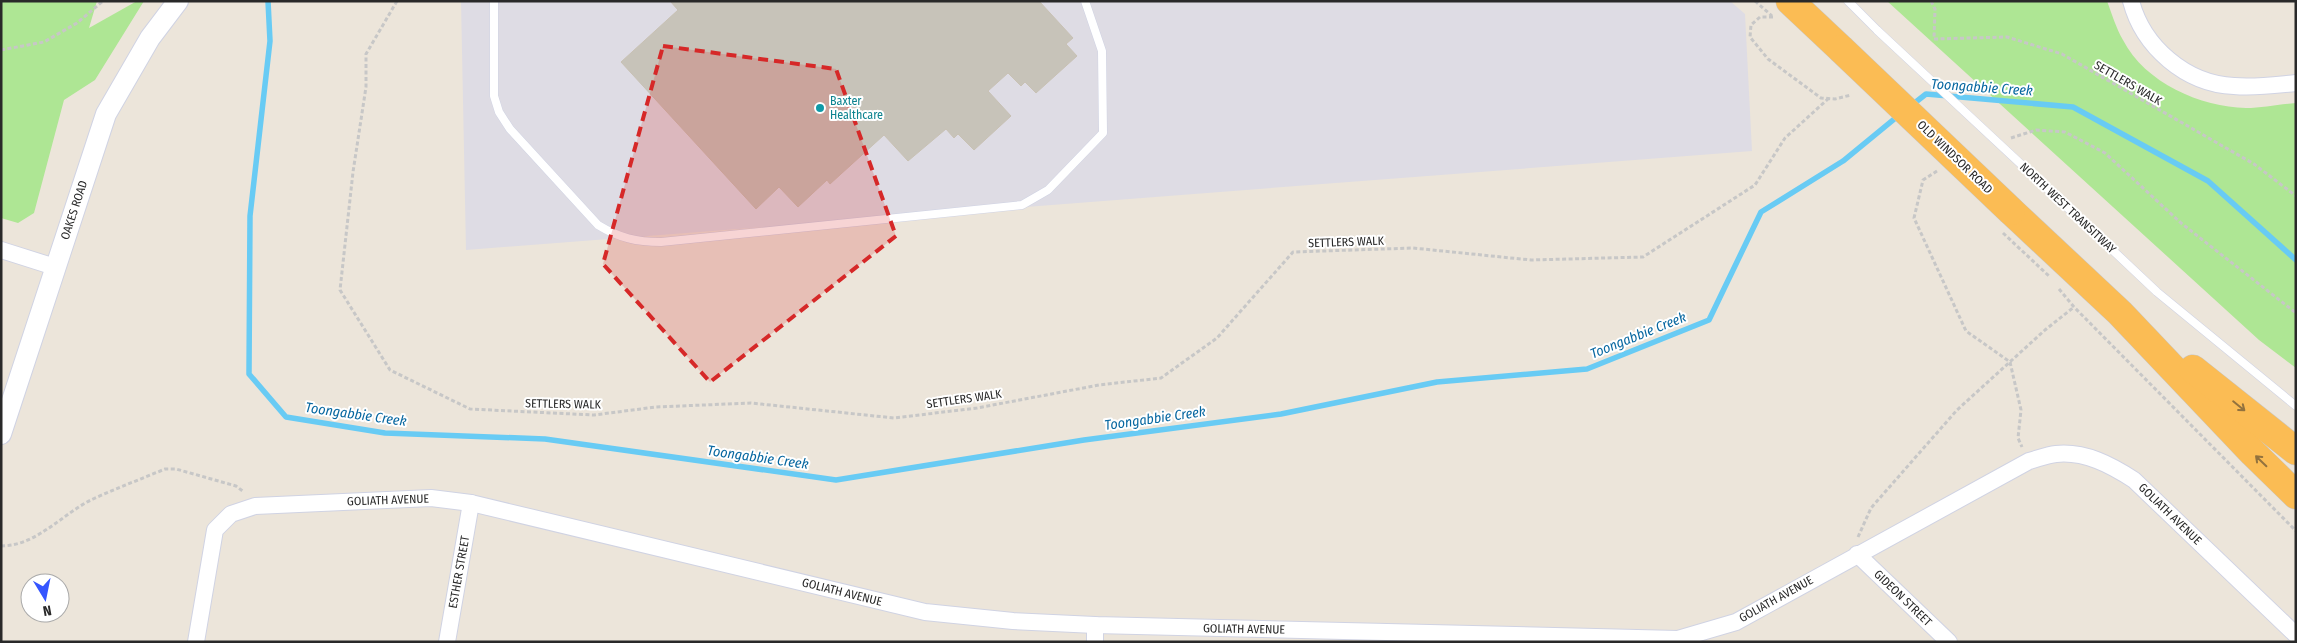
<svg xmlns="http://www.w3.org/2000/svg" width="2297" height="643" font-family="'Fira Sans Condensed',sans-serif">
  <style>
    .industrial { fill: #dedce4 }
    .green { fill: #aee694 }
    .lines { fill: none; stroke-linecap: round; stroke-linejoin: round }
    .stream { stroke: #68cbf4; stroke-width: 5.5 }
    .building { fill: #c7c3b9; stroke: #c8c1b4 }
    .service-casing { stroke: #d0d3e3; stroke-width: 9 }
    .minor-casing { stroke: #d0d3e3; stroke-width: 18 }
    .tertiary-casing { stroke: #d0d3e3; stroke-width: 22 }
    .trunk-casing { stroke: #c7c7c7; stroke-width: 29 }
    .path { stroke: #c7c7c7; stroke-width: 3; stroke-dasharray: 4 2.5; stroke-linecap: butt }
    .service { stroke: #fff; stroke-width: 8 }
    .minor { stroke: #fff; stroke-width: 16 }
    .tertiary { stroke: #fff; stroke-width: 20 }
    .trunk { stroke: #fbbc54; stroke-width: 28 }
    .service-bridge-casing { stroke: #d0d3e3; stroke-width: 9; stroke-linecap: butt }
    .trunk-bridge-casing { stroke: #c7c7c7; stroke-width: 29; stroke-linecap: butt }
    .path-bridge { stroke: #c7c7c7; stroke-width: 3; stroke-dasharray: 4 2.5; stroke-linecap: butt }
    .service-bridge { stroke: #fff; stroke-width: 8 }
    .trunk-bridge { stroke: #fbbc54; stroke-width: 28 }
    .oneway { stroke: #92723e }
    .marked { fill: #d62828; fill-opacity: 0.2; stroke: #d62828; stroke-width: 4; stroke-dasharray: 10 6; stroke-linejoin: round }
    .culture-dot { fill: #0f9aa8; stroke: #fff; stroke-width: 2 }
    .labels { text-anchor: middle; stroke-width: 4; stroke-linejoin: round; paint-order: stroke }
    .street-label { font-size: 12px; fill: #292929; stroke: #fff }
    .culture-label { font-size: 12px; fill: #0d838f; stroke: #fff; text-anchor: start }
    .water-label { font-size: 14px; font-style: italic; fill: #0767a0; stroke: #fff }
  </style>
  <rect width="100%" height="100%" fill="#ece5da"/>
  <polygon class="industrial" points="461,1 1730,1 1745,14 1752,151 466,250"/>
  <g class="green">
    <polygon points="1,1 97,1 89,28 137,1 144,1 95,80 64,100 34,213 18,223 1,218"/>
    <path d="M 1887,1 L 2107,1 C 2112,14 2116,28 2123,40 C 2145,83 2201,107 2246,108 C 2262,108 2280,104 2296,103 L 2296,368 L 2259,340 Z"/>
  </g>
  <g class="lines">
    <g class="stream">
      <polyline points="268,1 270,41 250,216 249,374 286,417 385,433 545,439 836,480 1084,440 1281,414 1437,382 1587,369 1709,320 1761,212 1843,161 1899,115"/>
      <polyline points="1912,105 1926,94 2073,107 2208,181 2296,260"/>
    </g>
  </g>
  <polygon class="building" points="670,1 1039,1 1073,38 1066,44 1077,56 1036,93 1025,82 1021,86 1008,73 988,91 1011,116 974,150 958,134 954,138 946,129 908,161 884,135 830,184 827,180 798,207 779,187 756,209 621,62 678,10"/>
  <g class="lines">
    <defs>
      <g id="service">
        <path d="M 494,1 L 494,96 L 499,112 L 510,129 L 598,225 C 619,238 637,242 661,242 L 1022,205 L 1048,190 L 1103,133 L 1102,51 L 1085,1"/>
        <polyline points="1848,1 1878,31"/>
        <polyline points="2053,194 2157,292 2296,406"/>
      </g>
      <g id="minor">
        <path d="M 2131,1 C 2143,47 2186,84 2234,86 C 2255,88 2275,85 2296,83"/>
        <polyline points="1,250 55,267"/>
        <polyline points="1857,554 1949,642"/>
        <path d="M 196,642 L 215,530 L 231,514 L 255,506 L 431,498 L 471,503 L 925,612 L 1013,621 L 1095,625 L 1678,639 L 1736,622 L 2029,461 C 2037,459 2047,455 2056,454 C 2085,451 2111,465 2134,480 L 2296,635"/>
        <polyline points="447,642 471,503"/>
        <polyline points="1095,642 1095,625"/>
      </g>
      <polyline id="tertiary" points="1,434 106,114 150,38 178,1"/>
      <g id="trunk">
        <polyline points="1790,1 1841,49"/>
        <polyline points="2011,211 2120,313 2253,453 2296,495"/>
        <polyline points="2193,369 2296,451"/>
      </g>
    </defs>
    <use href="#service" class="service-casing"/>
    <use href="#minor" class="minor-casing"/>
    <use href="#tertiary" class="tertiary-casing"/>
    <use href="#trunk" class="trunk-casing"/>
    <g class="path">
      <polyline points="397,1 366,54 366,87 353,172 340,290 390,370 470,409 594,415 656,407 751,403 894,418 977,408 1099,385 1161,378 1217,338 1293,252 1413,248 1531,260 1643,257 1755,185 1785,138 1829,98"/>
      <polyline points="1755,1 1772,16"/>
      <polyline points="1931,1 1935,9 1934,39 2007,37 2062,54 2254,164 2296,196"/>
      <polyline points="1773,17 1760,17 1751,25 1750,37 1768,59 1821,98 1835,99 1851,95"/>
      <polyline points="1,50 44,42 77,23 103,1"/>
      <polyline points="2011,138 2036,130 2065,132 2105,153 2181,223 2296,313"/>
      <polyline points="1937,171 1923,180 1914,218 1966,331 2010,362 2021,410 2018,438 2022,447"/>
      <polyline points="2059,289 2074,307 2296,531"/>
      <polyline points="1858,537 1871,508 1957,410 2045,330 2074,307"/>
      <path d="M 1,546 C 37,546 63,513 93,499 C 117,488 141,479 165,469 L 176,469 L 236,486 L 244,492"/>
    </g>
    <use href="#service" class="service"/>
    <use href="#minor" class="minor"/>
    <use href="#tertiary" class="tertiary"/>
    <use href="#trunk" class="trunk"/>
    <defs>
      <polyline id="service-bridge" points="1878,31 2053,194"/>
      <polyline id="trunk-bridge" points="1841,49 2011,211"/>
    </defs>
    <use href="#service-bridge" class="service-bridge-casing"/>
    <use href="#trunk-bridge" class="trunk-bridge-casing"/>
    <polyline class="path-bridge" points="2003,233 2050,277"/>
    <use href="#service-bridge" class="service-bridge"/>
    <use href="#trunk-bridge" class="trunk-bridge"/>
  </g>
  <defs><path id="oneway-shaft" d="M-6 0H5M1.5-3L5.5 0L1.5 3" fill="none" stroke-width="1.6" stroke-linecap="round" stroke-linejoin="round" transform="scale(1.25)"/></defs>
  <g class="oneway">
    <use href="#oneway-shaft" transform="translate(2239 406) rotate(39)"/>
    <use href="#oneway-shaft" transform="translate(2261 461) rotate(-136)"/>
  </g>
  <path class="marked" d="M 663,46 L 836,69 L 896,236 L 710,382 L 603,264 Z"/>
  <circle class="culture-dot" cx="820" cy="108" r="5"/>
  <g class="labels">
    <g class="street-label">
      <text transform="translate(2128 83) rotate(30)" y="4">SETTLERS WALK</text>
      <text transform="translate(1955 157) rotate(44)" y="4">OLD WINDSOR ROAD</text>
      <text transform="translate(2068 208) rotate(43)" y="4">NORTH WEST TRANSITWAY</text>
      <text transform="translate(74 210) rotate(-72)" y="4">OAKES ROAD</text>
      <text transform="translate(1346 242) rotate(-2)" y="4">SETTLERS WALK</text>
      <text transform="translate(964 399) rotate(-8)" y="4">SETTLERS WALK</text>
      <text transform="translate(563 404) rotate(1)" y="4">SETTLERS WALK</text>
      <text transform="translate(388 500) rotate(-2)" y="4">GOLIATH AVENUE</text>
      <text transform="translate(2170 514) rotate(44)" y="4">GOLIATH AVENUE</text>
      <text transform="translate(459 572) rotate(-80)" y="4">ESTHER STREET</text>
      <text transform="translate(842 592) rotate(14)" y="4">GOLIATH AVENUE</text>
      <text transform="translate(1903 598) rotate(44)" y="4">GIDEON STREET</text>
      <text transform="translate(1776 599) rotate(-29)" y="4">GOLIATH AVENUE</text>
      <text transform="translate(1244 629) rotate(1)" y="4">GOLIATH AVENUE</text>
    </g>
    <g class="culture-label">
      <text x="830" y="105">Baxter<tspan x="830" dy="14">Healthcare</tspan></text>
    </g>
    <g class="water-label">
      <text transform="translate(1982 87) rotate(4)" y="5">Toongabbie Creek</text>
      <text transform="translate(1638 335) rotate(-22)" y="5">Toongabbie Creek</text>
      <text transform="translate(356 414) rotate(8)" y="5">Toongabbie Creek</text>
      <text transform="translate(1155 418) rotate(-8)" y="5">Toongabbie Creek</text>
      <text transform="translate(758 457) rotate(8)" y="5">Toongabbie Creek</text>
    </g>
  </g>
  <rect width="2297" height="643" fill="none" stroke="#292929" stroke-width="5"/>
  <g transform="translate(45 598) rotate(170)"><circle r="24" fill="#ffffff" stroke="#a9a9a9"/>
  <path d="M0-4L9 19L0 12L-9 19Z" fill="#3555ff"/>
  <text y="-8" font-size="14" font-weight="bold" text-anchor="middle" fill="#292929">N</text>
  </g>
</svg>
